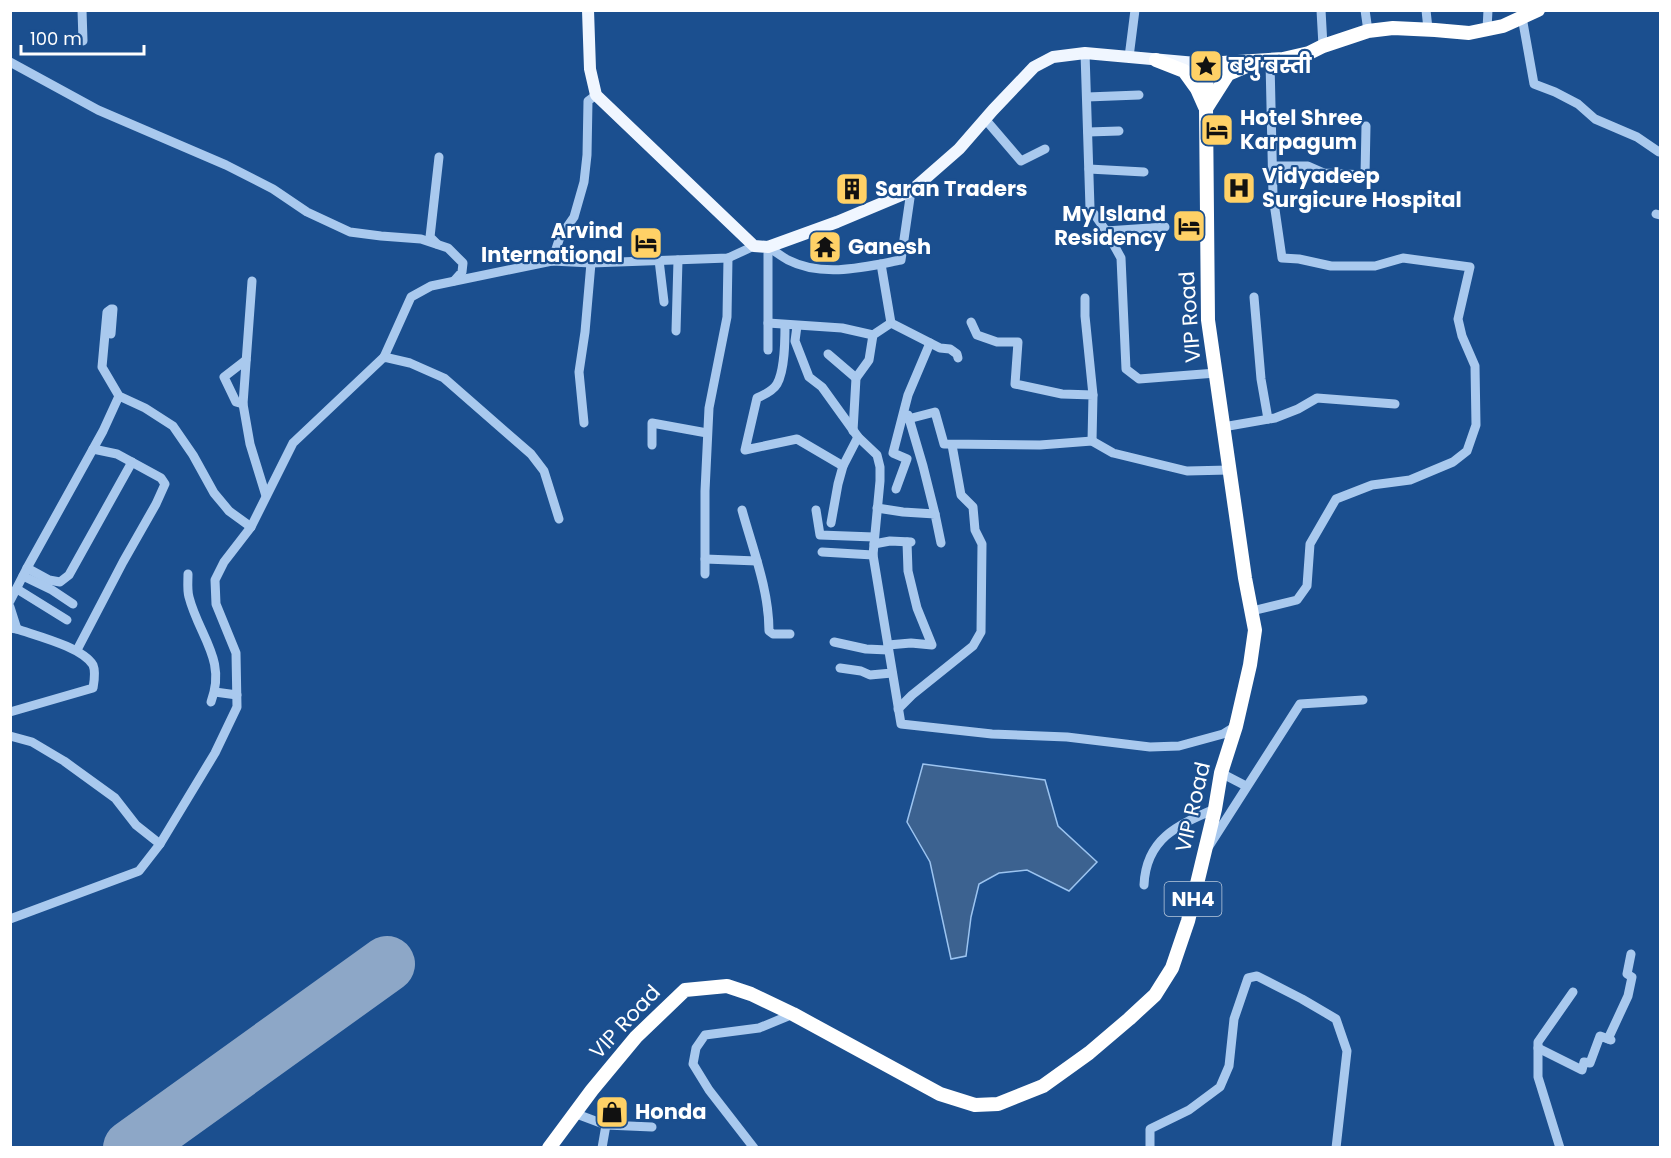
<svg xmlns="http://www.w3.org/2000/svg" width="1671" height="1158" font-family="Poppins,'Noto Sans Devanagari',sans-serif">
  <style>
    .water { fill: #3c6290; stroke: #9cc4f0; stroke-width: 1.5 }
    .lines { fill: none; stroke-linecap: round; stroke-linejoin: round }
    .runway { stroke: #8da7c7; stroke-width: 56 }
    .minor { stroke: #a9c9ee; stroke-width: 9 }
    .major { stroke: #f0f6ff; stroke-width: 12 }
    .highway { stroke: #fff; stroke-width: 14 }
    .labels { text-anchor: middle; stroke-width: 4.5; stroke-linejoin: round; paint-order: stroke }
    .shield { fill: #1b4f8f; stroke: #bbcadd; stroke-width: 1.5 }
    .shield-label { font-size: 20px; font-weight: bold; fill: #fff }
    .poi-label { font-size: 21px; font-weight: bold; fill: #fff; stroke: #1b4f8f; text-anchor: start }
    .street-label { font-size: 21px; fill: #fff; stroke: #1b4f8f }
  </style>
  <rect width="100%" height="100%" fill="#1b4f8f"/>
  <polygon class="water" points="923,764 1045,780 1058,826 1097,862 1069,891 1027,870 999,873 979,884 971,917 966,956 951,959 930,862 907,822"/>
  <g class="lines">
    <polyline class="runway" points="131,1148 387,964"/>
    <g class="minor">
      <polyline points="82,10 83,41"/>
      <polyline points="1321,10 1323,46"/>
      <polyline points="1365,10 1368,31"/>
      <polyline points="1426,10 1428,29"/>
      <polyline points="1522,17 1534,84 1555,92 1578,104 1595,119 1637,137 1659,152"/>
      <polyline points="1487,29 1488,10"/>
      <polyline points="1085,53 1090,208 1106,231 1121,258 1126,369 1139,379 1216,373"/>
      <polyline points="1129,57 1135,10"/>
      <polyline points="10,62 98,110 226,165 273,189 307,212 350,232 381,236 421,239 448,248 463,263 462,272 454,281"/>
      <polyline points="1087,97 1139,95"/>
      <polyline points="985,119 1021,161 1045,149"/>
      <polyline points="1088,132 1119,131"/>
      <polyline points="1273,166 1308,166 1324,173 1365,175 1366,126"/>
      <polyline points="1089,169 1144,172"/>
      <polyline points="1656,214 1660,215"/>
      <polyline points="1106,231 1165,227"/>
      <polyline points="437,244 430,237 439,157"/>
      <path d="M 768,247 C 775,251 782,257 788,260 C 823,278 865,267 901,260 L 911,191"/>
      <polyline points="659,260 664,302"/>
      <polyline points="552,261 560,237 574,217 584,182 587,155 588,101 596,95"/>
      <polyline points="881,264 891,323 940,348 950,349 957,354 958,358"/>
      <polyline points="252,281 243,404 250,444 266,496"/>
      <polyline points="1254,297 1261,379 1268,419"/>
      <polyline points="1085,298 1085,316 1093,395"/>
      <polyline points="971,322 977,335 997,342 1018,342 1015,384 1062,394 1093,395 1092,441"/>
      <polyline points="768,323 842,328 873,335"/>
      <path d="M 785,325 C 785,340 785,370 777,384 C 773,391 764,395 757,398 L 745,450 L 797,439 L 843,466"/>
      <polyline points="797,326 795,341 809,377 822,387 858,437 877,455 880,467 880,481 873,555 901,724 992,734 1067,737 1150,747 1179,746 1223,734 1236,726"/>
      <polyline points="676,331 678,260"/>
      <polyline points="111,334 113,309 111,309 107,312 102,367 119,396 145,408 173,426 193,455 214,493 229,511 251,527"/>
      <polyline points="768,350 768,247"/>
      <polyline points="828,354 856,378"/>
      <polyline points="384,357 411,297 431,286 552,261 591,263 728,258 754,246"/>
      <polyline points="243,404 236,402 224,377 246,360"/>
      <polyline points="908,415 923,466 935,514"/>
      <polyline points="908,419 935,412 944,444 1040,445 1092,441 1113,453 1187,471 1229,470"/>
      <polyline points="584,423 579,372 585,332 591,263"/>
      <polyline points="1223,427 1275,418 1298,409 1317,398 1395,404"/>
      <polyline points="853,431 856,378 869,360 873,335 891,323"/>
      <polyline points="652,445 652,423 707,433"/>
      <polyline points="896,489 907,459 893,453 908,395 930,343"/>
      <polyline points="877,508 903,512 935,514 941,543"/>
      <path d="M 742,510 C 753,550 769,590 769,631 L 773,634 L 790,634"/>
      <polyline points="816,510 820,535 874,537"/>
      <polyline points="831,523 838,484 843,466 858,437"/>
      <polyline points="874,544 890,541 911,542"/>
      <polyline points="822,552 873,555"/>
      <polyline points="705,559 757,561"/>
      <polyline points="27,568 49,580 60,582 69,575 132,462"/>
      <path d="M 188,574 C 188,581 187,590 189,597 C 199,636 227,660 211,702"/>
      <polyline points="705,574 705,491 709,408 727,317 728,258"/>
      <polyline points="23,576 52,590 73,604"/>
      <polyline points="17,589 67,620"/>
      <polyline points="10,601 27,568 103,431 119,396"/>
      <polyline points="10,607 17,629"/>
      <polyline points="1252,611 1297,600 1307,586 1310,544 1336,499 1372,485 1410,480 1453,462 1467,451 1476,425 1475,366 1462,336 1458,319 1470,267 1403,258 1375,266 1331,266 1299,259 1282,258 1273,196 1270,61"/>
      <path d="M 10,628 L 17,629 C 37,636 82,647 93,665 C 96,672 94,682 93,688 L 10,712"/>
      <polyline points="834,642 866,649 888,650"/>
      <polyline points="888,645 911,643 932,645 917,608 908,571 907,542"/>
      <polyline points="77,650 123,562 156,504 165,484 161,478 117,454 93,449"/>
      <polyline points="840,668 861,671 870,675 892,673"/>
      <polyline points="215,692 237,695"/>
      <polyline points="898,709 912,695 973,646 981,632 982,544 975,530 973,507 961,495 952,445"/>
      <polyline points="10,736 32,742 64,761 115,798 136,825 160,844"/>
      <polyline points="1221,773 1246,786"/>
      <polyline points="1209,846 1300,704 1363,700"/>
      <path d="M 1144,885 C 1146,839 1177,825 1215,809"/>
      <polyline points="10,919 139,871 160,844 215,753 237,707 236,653 216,604 215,580 224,562 251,527 293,443 384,357 410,363 444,378 531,454 544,471 559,519"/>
      <polyline points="1608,1039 1628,996 1632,977 1627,974 1631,954"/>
      <polyline points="1538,1048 1582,1070 1584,1062 1590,1063 1600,1036 1611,1040"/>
      <polyline points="574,1113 606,1125 652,1127"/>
      <polyline points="602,1148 606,1125"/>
      <polyline points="754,1148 709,1090 693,1064 696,1048 705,1035 759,1028 793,1014"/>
      <polyline points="1150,1148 1150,1129 1189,1110 1220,1087 1229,1066 1234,1019 1248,978 1257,976 1302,999 1336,1019 1347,1051 1336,1148"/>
      <polyline points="1560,1148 1538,1077 1538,1042 1573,992"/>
    </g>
    <polyline class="major" points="588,10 590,69 596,95 754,246 768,247 837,222 911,191 959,149 993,110 1034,67 1053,57 1085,53 1207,64"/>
    <g class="highway">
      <polyline points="1156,60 1184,71 1197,89 1205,107"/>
      <polyline points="1207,107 1228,74 1249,65"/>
      <polyline points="549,1148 592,1090 636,1037 685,990 727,986 751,994 793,1014 940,1094 975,1105 998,1104 1043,1086 1089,1053 1129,1019 1155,995 1172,968 1188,921 1215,809 1221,773 1236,726 1250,665 1255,630 1245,578 1208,320 1206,109 1207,64 1283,59 1309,53 1323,46 1368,31 1393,28 1435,30 1469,33 1503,26 1538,10"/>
    </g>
  </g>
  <defs>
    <symbol id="sight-square" viewBox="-11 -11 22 22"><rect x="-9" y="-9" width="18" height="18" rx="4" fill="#ffd166" stroke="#1b4f8f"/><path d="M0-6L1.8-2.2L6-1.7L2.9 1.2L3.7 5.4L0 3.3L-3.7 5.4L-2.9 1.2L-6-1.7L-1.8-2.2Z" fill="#111"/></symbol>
    <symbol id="hotel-square" viewBox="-11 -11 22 22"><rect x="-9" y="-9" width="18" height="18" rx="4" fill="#ffd166" stroke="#1b4f8f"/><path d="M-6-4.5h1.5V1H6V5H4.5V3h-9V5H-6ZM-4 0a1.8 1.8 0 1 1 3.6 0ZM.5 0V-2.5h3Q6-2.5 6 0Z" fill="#111"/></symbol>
    <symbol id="hospital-square" viewBox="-11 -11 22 22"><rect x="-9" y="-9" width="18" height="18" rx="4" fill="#ffd166" stroke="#1b4f8f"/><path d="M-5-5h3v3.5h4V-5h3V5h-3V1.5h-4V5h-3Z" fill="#111"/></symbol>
    <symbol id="building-square" viewBox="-11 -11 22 22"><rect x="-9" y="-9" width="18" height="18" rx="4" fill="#ffd166" stroke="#1b4f8f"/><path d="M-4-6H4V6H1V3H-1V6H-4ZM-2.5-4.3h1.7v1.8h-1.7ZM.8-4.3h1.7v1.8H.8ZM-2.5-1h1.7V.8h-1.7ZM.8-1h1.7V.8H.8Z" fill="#111"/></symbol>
    <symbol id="temple-square" viewBox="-11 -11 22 22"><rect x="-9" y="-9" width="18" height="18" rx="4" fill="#ffd166" stroke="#1b4f8f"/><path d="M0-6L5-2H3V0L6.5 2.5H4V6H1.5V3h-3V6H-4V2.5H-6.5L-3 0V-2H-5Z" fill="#111"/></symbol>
    <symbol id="shop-square" viewBox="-11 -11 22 22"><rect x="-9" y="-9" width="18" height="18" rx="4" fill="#ffd166" stroke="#1b4f8f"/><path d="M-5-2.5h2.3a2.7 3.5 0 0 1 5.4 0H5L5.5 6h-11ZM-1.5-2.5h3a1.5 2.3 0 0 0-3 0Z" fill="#111"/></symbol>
  </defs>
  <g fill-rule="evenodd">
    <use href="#sight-square" x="1187" y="47" width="38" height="38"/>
    <use href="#hotel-square" x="1198" y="111" width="38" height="38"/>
    <use href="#hospital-square" x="1220" y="169" width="38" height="38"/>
    <use href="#building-square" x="833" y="170" width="38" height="38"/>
    <use href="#hotel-square" x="1170" y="207" width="38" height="38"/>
    <use href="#hotel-square" x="627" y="224" width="38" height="38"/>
    <use href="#temple-square" x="806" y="228" width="38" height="38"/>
    <use href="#shop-square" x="593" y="1093" width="38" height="38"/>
  </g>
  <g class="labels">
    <rect class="shield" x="1164.5" y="882" width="57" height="34" rx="4.5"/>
    <g class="shield-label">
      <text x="1193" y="906">NH4</text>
    </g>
    <g class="poi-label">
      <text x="1229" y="73">बथु बस्ती</text>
      <text x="1240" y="125">Hotel Shree<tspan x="1240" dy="24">Karpagum</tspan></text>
      <text x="1262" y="183">Vidyadeep<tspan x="1262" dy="24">Surgicure Hospital</tspan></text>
      <text x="875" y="196">Saran Traders</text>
      <text x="1166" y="221" text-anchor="end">My Island<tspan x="1166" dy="24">Residency</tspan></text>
      <text x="623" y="238" text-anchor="end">Arvind<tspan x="623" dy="24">International</tspan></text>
      <text x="848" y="254">Ganesh</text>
      <text x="635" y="1119">Honda</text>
    </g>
    <g class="street-label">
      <text transform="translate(1190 317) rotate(-94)" y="7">VIP Road</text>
      <text transform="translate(1193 807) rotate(-77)" y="7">VIP Road</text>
      <text transform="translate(625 1022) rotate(-47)" y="7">VIP Road</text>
    </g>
  </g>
  <rect width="1671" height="1158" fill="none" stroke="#ffffff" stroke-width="24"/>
  <path d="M21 45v9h123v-9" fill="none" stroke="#ffffff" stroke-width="3"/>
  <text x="30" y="45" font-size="18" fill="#ffffff" stroke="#1b4f8f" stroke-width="4.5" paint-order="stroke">100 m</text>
</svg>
